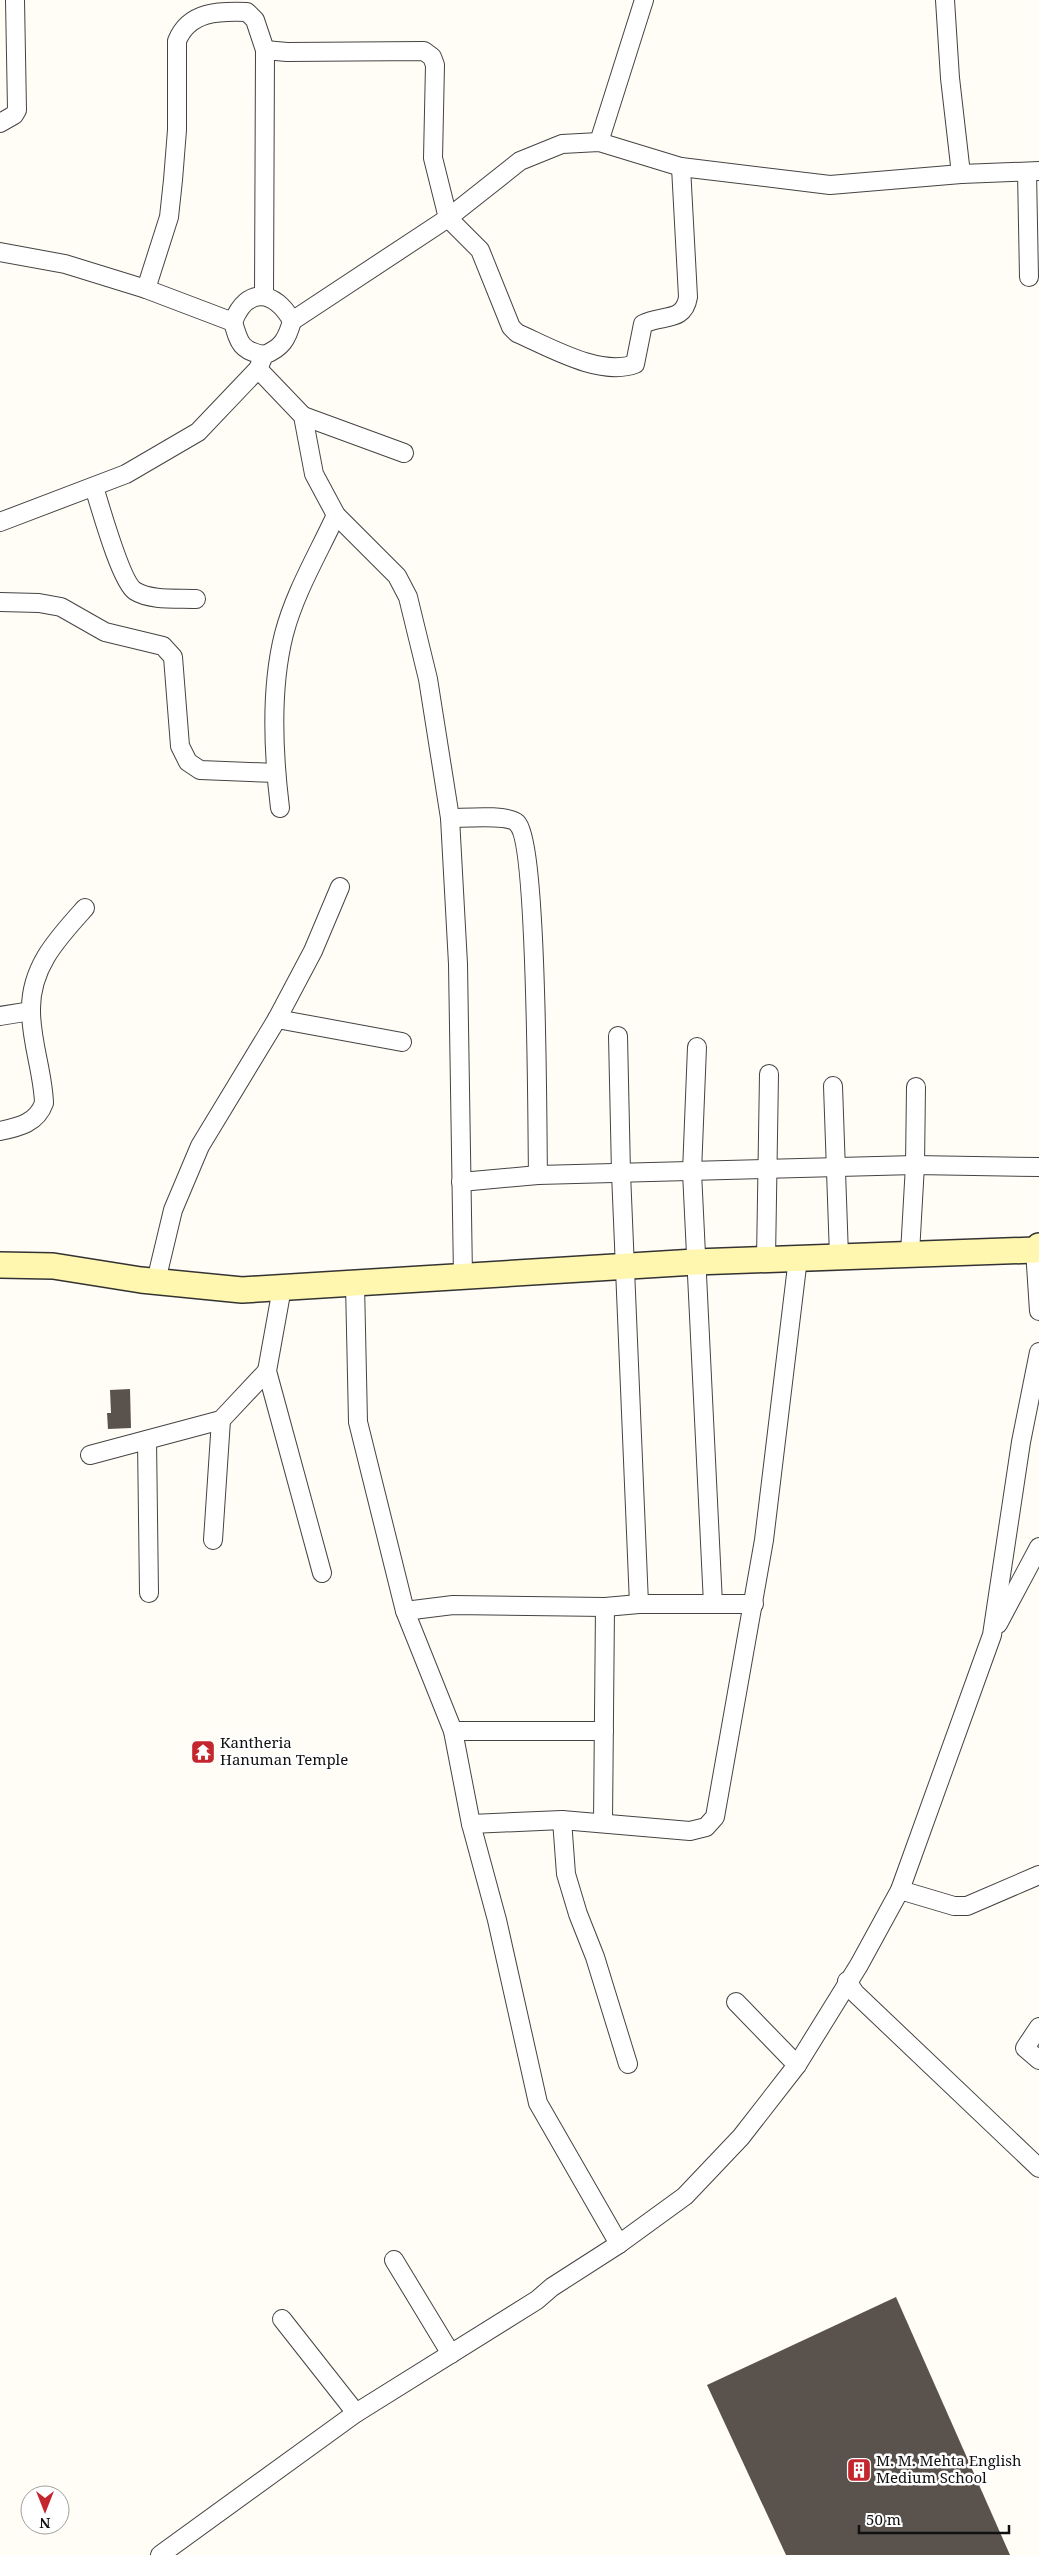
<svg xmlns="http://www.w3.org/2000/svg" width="1039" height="2555" font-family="'Noto Serif',serif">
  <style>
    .building { fill: #5a524d }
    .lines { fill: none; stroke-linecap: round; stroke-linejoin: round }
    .street-casing { stroke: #444; stroke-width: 20 }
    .secondary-casing { stroke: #333; stroke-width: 28 }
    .street { stroke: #fff; stroke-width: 18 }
    .secondary { stroke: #fff6b0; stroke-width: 25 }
    .labels { text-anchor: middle; stroke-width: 5; stroke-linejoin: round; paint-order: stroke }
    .poi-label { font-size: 15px; fill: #111; stroke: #fff; text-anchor: start }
  </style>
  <rect width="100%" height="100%" fill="#fffdf5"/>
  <g class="building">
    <polygon points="130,1389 131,1428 108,1429 107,1413 111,1413 110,1390"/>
    <polygon points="896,2297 1010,2555 786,2555 707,2385"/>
  </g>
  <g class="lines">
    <defs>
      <g id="street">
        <polyline points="945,0 950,78 961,174"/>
        <polyline points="0,123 14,115 17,110 15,0"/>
        <polyline points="599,142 644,0"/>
        <polyline points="1027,172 1029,277"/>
        <path d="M 0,252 L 65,264 L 146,289 L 233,322 C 247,286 275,290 292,321 L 448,218 L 520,161 L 562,144 L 599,142 L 681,167 L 830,185 L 961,174 L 1039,171"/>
        <path d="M 146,289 L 169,217 L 173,180 L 177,130 L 177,41 C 189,11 219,11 247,12 L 255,20 L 265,50"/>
        <path d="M 264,296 L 265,50 L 287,52 L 424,51 L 432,57 L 435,65 L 433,158 L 448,218 L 480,250 L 511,327 L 517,333 C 549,347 600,377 635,364 L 643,324 C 662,314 684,323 688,297 L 681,167"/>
        <path d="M 233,322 C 239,343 241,351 264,355"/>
        <polyline points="258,369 303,416 314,474 336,515 397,576 408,597 428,679 450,818 458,964 463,1276"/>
        <polyline points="303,416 404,453"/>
        <path d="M 94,487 C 100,506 121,582 135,591 C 151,601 178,598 196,599"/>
        <path d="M 0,522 L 126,474 L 198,432 L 258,369 L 264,355 C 282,348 287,339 292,321"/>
        <polyline points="0,602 39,603 61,607 105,632 163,646 173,657 180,746 188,762 200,770 276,773"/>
        <path d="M 280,808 C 273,751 270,689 284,634 C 295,592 318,554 336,515"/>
        <path d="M 450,818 C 464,818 508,814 517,823 C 538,843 537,1129 538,1175"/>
        <polyline points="0,1016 31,1011"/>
        <polyline points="277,1019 402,1042"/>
        <polyline points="618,1036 621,1173 639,1604"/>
        <polyline points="697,1047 692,1172 713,1604"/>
        <polyline points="833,1086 839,1256"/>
        <path d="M 0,1131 C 19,1127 37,1123 44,1103 C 43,1072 31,1042 31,1011 C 30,967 58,938 85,908"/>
        <polyline points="461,1182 538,1175 915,1165 1039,1167"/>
        <polyline points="1035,1250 1039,1311"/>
        <polyline points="910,1253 915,1165 916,1087"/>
        <polyline points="766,1259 769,1074"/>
        <polyline points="156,1281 173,1210 200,1146 277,1019 313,951 340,887"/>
        <polyline points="355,1284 358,1422 405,1611 453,1731 471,1824 497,1920 538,2103 619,2244 685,2196 741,2137 797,2065 859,1965 900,1890 992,1635 1021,1442 1039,1352"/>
        <polyline points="282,1288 267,1371 322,1573"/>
        <polyline points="147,1440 149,1593"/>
        <polyline points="90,1455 221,1420 267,1371"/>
        <polyline points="213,1540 221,1420"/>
        <polyline points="405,1611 453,1605 605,1607 639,1604 754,1604"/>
        <polyline points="998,1624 1039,1547"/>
        <polyline points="453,1731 604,1731"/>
        <polyline points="562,1820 566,1874 578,1914 595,1957 628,2064"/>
        <polyline points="603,1822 605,1607"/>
        <polyline points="471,1824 562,1820 690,1831 706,1827 715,1817 764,1540 798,1258"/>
        <polyline points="900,1890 954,1906 967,1906 1039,1875"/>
        <polyline points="847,1981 855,1993 1039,2168"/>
        <polyline points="736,2002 797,2065"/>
        <polyline points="1039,2027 1025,2048 1039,2060"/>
        <polyline points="394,2260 451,2354"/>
        <polyline points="282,2319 356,2413"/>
        <polyline points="160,2555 356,2413 537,2300 552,2287 619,2244"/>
      </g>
      <polyline id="secondary" points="0,1265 53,1266 141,1280 242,1290 695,1262 1035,1250 1039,1246"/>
    </defs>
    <use href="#street" class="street-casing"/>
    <use href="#secondary" class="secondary-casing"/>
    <use href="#street" class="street"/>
    <use href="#secondary" class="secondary"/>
  </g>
  <defs>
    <symbol id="temple-square" viewBox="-11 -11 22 22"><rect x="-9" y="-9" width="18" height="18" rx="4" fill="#c4262e" stroke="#fff"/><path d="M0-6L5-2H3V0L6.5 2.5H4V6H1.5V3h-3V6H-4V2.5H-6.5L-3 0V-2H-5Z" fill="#fff"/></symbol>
    <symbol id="building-square" viewBox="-11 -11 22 22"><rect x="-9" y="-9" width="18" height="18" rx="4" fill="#c4262e" stroke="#fff"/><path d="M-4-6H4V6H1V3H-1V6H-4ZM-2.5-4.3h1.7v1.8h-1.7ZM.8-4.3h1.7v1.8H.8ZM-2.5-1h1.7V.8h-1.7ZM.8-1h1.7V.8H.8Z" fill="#fff"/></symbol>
  </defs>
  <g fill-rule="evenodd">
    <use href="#temple-square" x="189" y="1738" width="28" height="28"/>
    <use href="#building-square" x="845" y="2456" width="28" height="28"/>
  </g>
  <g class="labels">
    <g class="poi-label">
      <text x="220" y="1748">Kantheria<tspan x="220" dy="17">Hanuman Temple</tspan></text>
      <text x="876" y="2466">M. M. Mehta English<tspan x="876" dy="17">Medium School</tspan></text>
    </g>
  </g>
  <g transform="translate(45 2510) rotate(180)"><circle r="24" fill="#ffffff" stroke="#a0a0a0"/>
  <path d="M0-4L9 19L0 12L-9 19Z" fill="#c4262e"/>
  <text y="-8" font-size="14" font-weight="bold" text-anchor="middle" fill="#111111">N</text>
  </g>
  <path d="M859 2525v8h150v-8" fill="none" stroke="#111111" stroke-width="2.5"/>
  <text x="866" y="2525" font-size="15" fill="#111111" stroke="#ffffff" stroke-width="4" paint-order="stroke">50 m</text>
</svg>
